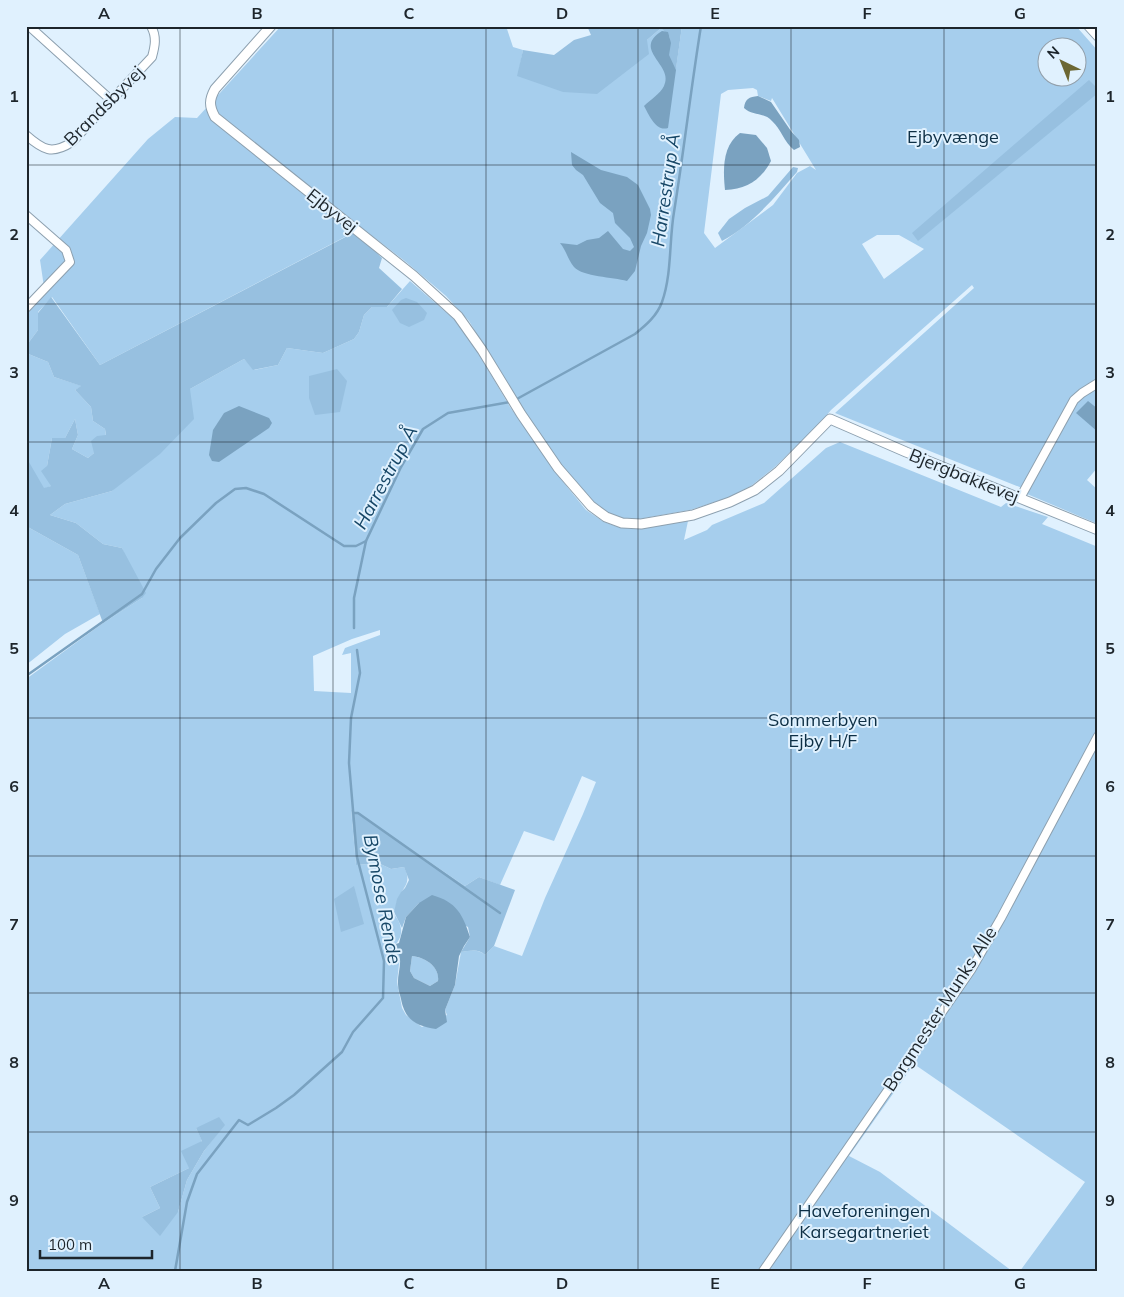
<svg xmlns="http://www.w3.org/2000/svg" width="1124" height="1297" font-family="Mulish,sans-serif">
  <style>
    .green { fill: #a6ceed; fill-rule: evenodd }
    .forest { fill: #97c0e0 }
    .water { fill: #7aa2c0; fill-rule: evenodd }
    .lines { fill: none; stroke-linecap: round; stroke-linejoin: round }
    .stream { stroke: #7aa2c0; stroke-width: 2.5 }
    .minor-casing { stroke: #8da0af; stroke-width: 10 }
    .tertiary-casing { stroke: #8da0af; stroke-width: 11 }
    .minor { stroke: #fff; stroke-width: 8 }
    .tertiary { stroke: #fff; stroke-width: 9 }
    .grid { fill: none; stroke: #1d252b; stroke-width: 1; stroke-opacity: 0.55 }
    .labels { text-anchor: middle; stroke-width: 4; stroke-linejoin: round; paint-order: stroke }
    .street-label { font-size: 18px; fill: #1d252b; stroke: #e0f1fe }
    .park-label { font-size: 18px; fill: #0d2f45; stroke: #e0f1fe }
    .water-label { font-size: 19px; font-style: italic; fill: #174767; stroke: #e0f1fe }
    .neatline { fill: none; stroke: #1d252b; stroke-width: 2 }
    .grid-label { font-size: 16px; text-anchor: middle; font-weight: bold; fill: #1d252b }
  </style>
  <rect width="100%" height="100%" fill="#e0f1fe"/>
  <g class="green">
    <path d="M 281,26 L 506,26 L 513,47 L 523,50 L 518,76 L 647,40 L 661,28 L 671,37 L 668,61 L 676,68 L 682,26 L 1076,26 L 1098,51 L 1098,467 L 1087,480 L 1098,490 L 1098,524 L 1027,494 L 1027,490 L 835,413 L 974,288 L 972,285 L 831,410 L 822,421 L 776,466 L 751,486 L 730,497 L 690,510 L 639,519 L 625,519 L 609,514 L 593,502 L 573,481 L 528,418 L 469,321 L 446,296 L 406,262 L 362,228 L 100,365 L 52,297 L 38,312 L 38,330 L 26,346 L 26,312 L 47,291 L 44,287 L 40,260 L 148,139 L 175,117 L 197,118 ZM 1046,48 L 1076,48 L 1076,78 L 1046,78 ZM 753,88 L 757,90 L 758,96 L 771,101 L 772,98 L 816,170 L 810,166 L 797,173 L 773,205 L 715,248 L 704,233 L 721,94 L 728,90 ZM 877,235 L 899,235 L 924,249 L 884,279 L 862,244 Z"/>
    <path d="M 410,281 L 455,320 L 474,346 L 510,407 L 564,483 L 586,510 L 604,522 L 618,527 L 633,529 L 688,521 L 684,540 L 707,530 L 712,525 L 764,503 L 826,448 L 840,442 L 1001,507 L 1006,503 L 1048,517 L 1042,524 L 1098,547 L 1098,1271 L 1020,1271 L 1085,1182 L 914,1064 L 849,1156 L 880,1172 L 1012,1271 L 26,1271 L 26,679 L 103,623 L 142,598 L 122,548 L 103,544 L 76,523 L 50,515 L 65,504 L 112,491 L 190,389 L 244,359 L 254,370 L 278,365 L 287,348 L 323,353 L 354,339 L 359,332 L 364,315 L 372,307 L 387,307 ZM 380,630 L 380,635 L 345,648 L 342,655 L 351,653 L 351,693 L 314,691 L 313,656 L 352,639 ZM 582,776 L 596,782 L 583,814 L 545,898 L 522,956 L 494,946 L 485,955 C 477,948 470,951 461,952 L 455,985 L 445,1010 L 447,1015 L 422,1027 L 406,1015 L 402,1008 L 397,982 L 400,955 L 398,951 L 393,948 C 401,938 404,932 398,920 C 397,918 395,916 394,913 C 394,911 396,908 396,906 C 399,888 414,886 404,867 L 391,869 L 372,860 L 369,864 L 356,865 L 351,809 L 465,886 L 479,877 L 500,885 L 524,831 L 554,841 ZM 224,1125 L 204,1151 L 187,1180 L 178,1212 L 142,1217 L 160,1208 L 150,1187 L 189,1168 L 202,1140 L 196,1128 Z"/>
    <polygon points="26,353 48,362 54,377 82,386 75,390 91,407 93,421 105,429 106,436 94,453 88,458 72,449 78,435 75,419 65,438 52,438 47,466 51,486 26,496"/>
    <polygon points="26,526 78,555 100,614 65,634 26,665"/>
    <path d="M 412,956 C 424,957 440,966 438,981 L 430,986 L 414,978 L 410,971 Z"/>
  </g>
  <g class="forest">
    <polygon points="587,26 682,26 676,69 668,61 670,37 661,28 647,40 649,54 597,94 563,92 517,76 523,50 554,55 574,40 591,35"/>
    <polygon points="1089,80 1098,89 1098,93 918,241 912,233"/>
    <path d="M 793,167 L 798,168 L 797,172 C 775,197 752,225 722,241 L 718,233 L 729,219 L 745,208 L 768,196 Z"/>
    <polygon points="355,232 382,258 379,268 402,289 387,307 372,307 364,315 359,332 354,339 323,353 287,348 278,365 253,370 244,359 190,389 194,419 160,454 112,491 65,504 50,515 76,523 103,544 122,548 146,593 142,598 103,623 78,555 26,526 26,457 44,488 51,486 41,471 47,466 52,438 65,438 75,419 78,435 72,449 88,458 94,453 91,441 97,436 106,435 105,429 93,421 91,407 75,390 81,386 54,377 48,362 26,353 26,346 38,330 38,313 51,297 100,365"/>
    <polygon points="406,298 417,302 427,313 424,320 409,327 400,323 392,310 401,300"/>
    <polygon points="337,369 347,381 340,412 315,415 309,398 309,376"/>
    <path d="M 351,809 L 465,886 L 479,877 L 515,890 L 494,946 L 485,955 C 478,948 470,951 461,952 L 470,937 L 468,927 L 419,903 L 406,917 L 402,928 L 394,912 L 397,899 L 401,892 L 405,888 L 409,880 L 404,867 L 391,869 L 372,860 L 369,864 L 356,865 Z"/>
    <polygon points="354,886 364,924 341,932 334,899"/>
    <polygon points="219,1117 225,1125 204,1151 187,1180 178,1212 160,1236 142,1217 160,1208 150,1187 189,1168 181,1151 202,1141 196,1128"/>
  </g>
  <g class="water">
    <path d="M 662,31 L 668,32 L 671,43 L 669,55 L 676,70 L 668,128 C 656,132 649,115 644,106 C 650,100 660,94 664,86 C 675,65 631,50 662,31 Z"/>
    <path d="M 758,96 L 771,102 L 791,131 L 799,140 L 800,147 L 794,150 C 784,142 781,129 772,121 C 764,112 752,116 744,108 C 745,99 749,97 758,96 Z"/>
    <path d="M 740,133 L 756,135 L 767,148 L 771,161 C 761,180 747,189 725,190 C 723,170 722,146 740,133 Z"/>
    <path d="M 571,152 L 601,170 L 627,177 L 638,185 L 650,209 L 651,215 L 647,233 L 641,246 L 635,271 L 627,281 C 613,277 583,277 574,267 C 568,260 566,250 560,243 L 577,245 L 587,240 L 599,238 L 608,231 L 623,249 L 630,251 L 634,247 L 630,238 L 615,223 L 613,213 L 600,203 L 583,175 L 576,170 L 572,165 Z"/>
    <polygon points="1088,401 1098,409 1098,432 1076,413"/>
    <polygon points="239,406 269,418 272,423 269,428 219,462 212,461 209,455 213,430 224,413"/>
    <path d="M 432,895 C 457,902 463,915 470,937 L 464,946 L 459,956 L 455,985 L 445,1010 L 447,1022 L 436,1029 C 416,1026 405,1020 401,999 C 400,994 398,990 398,984 C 397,972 406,955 393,948 L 396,944 L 399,943 L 406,917 L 419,903 ZM 412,956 C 424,957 440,966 438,981 L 430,986 L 414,978 L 410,971 Z"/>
  </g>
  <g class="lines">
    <g class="stream">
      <path d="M 515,400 L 635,334 C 646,325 657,316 662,302 C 672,274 669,241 674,212 C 684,150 691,88 701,26"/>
      <polyline points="354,628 354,598 366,541"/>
      <polyline points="26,676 142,594 156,569 180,538 216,503 235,489 246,488 264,494 344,546 356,546 366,541 401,467 423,429 448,413 510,402"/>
      <polyline points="354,813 358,813 500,913"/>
      <polyline points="175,1271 187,1202 197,1174 239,1120 248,1125 276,1108 294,1095 342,1052 353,1032 383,998 384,961 357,857 349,763 351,718 360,673 357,650"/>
    </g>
    <defs>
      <g id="minor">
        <polyline points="29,26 112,101"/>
        <polyline points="1088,26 1098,37"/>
        <path d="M 26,135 C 43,150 52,155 72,142 L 152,57 C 155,46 157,37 151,26"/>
        <polyline points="26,215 66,250 70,262 26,308"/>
        <polyline points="1020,498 1074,400 1082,393 1098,383"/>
        <polyline points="763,1271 971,970 1001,918 1098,736"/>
      </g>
      <path id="tertiary" d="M 271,26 L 215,89 C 209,100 209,106 215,117 L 414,276 L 458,316 L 482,350 L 521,414 L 558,468 L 591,506 L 606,517 L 622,523 L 641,524 L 693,515 L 730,502 L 755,490 L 779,471 L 830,419 L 906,452 L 1098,530"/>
    </defs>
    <use href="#minor" class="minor-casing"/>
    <use href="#tertiary" class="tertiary-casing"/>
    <use href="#minor" class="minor"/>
    <use href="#tertiary" class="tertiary"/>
  </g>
  <path class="grid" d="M 180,26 L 180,1271M 333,26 L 333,1271M 486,26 L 486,1271M 638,26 L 638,1271M 791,26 L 791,1271M 944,26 L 944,1271M 26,165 L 1098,165M 26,304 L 1098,304M 26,442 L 1098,442M 26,580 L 1098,580M 26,718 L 1098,718M 26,856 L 1098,856M 26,993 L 1098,993M 26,1132 L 1098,1132"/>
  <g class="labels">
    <g class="street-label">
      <text transform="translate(104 106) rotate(-45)" y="6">Brandsbyvej</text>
      <text transform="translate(332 211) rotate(38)" y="6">Ejbyvej</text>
      <text transform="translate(964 476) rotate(22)" y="6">Bjergbakkevej</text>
      <text transform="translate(940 1009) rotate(-57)" y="6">Borgmester Munks Alle</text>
    </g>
    <g class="park-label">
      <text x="953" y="143">Ejbyvænge</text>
      <text x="823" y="726">Sommerbyen<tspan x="823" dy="21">Ejby H/F</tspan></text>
      <text x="864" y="1217">Haveforeningen<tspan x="864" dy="21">Karsegartneriet</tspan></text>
    </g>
    <g class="water-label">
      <text transform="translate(665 190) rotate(-82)" y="7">Harrestrup Å</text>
      <text transform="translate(385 477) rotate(-62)" y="7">Harrestrup Å</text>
      <text transform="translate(383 899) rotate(79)" y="7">Bymose Rende</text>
    </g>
  </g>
  <rect width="1124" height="1297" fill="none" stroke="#e0f1fe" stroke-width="55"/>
  <g transform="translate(1062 62) rotate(317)"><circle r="24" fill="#e0f1fe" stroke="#929faa"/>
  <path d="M0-4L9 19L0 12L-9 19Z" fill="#6c6733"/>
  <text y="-8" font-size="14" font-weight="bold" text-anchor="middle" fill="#1d252b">N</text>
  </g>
  <path d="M40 1250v8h112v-8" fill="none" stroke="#1d252b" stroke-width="2.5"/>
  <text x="48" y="1250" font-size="15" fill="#1d252b" stroke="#e0f1fe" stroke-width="4" paint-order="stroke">100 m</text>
  <rect x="28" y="28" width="1068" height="1242" class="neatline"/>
  <g class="grid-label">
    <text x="104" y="19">A</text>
    <text x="257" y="19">B</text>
    <text x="409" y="19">C</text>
    <text x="562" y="19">D</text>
    <text x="715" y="19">E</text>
    <text x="867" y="19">F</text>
    <text x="1020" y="19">G</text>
    <text x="14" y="102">1</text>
    <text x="1110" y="102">1</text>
    <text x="14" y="240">2</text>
    <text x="1110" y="240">2</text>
    <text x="14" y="378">3</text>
    <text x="1110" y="378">3</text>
    <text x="14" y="516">4</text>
    <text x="1110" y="516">4</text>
    <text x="14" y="654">5</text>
    <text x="1110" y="654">5</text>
    <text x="14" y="792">6</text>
    <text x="1110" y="792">6</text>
    <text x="14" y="930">7</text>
    <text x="1110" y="930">7</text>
    <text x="14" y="1068">8</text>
    <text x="1110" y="1068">8</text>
    <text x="14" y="1206">9</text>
    <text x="1110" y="1206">9</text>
    <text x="104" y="1289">A</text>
    <text x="257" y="1289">B</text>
    <text x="409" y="1289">C</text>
    <text x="562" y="1289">D</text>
    <text x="715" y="1289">E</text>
    <text x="867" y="1289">F</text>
    <text x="1020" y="1289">G</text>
  </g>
</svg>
